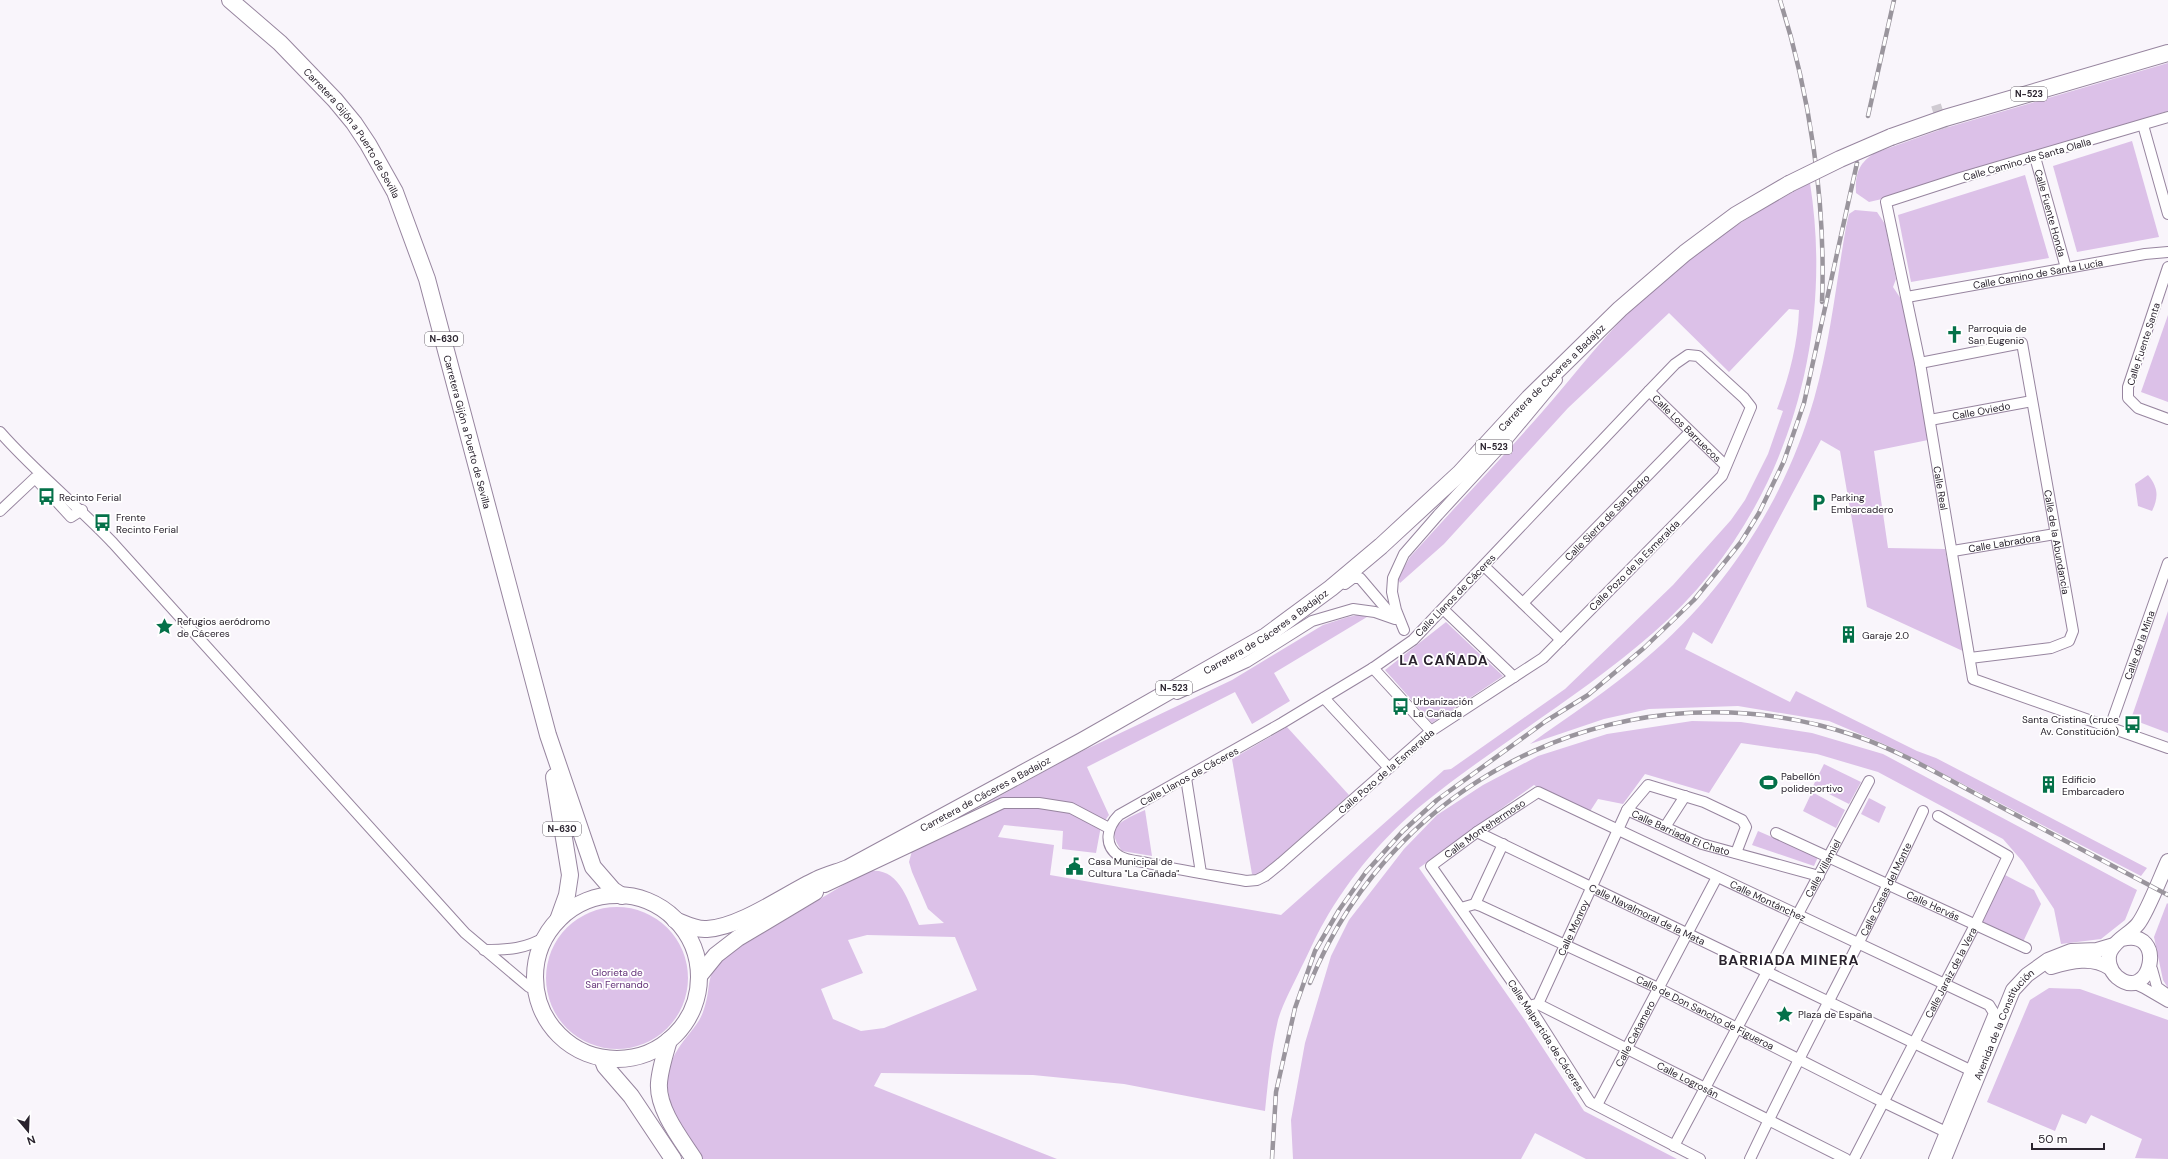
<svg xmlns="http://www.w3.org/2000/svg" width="2168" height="1159" font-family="'DM Sans',sans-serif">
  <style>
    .green { fill: #dcc1e8; fill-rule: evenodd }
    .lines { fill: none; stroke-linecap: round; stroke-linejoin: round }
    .minor-tunnel { stroke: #d0cbd2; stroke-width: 10; stroke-dasharray: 10 5; stroke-linecap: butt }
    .minor-casing { stroke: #97859f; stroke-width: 12 }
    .secondary-casing { stroke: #97859f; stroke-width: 16 }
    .trunk-casing { stroke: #97859f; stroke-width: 18 }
    .minor { stroke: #fff; stroke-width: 10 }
    .secondary { stroke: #fff; stroke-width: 14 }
    .trunk { stroke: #fff; stroke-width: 16 }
    .rail-casing { stroke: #9a959d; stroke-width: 4.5 }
    .rail { stroke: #fff; stroke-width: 3; stroke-dasharray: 9; stroke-linecap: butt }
    .trunk-bridge-casing { stroke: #97859f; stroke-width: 18; stroke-linecap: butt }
    .trunk-bridge { stroke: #fff; stroke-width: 16 }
    .labels { text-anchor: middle; stroke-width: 3.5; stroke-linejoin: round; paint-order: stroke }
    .shield { fill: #fff; stroke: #6a656d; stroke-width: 1 }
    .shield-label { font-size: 9px; font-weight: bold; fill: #2a232e }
    .street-label { font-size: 10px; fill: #2a232e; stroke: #fff }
    .poi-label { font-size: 10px; fill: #2a232e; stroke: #fff; text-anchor: start }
    .park-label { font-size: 10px; fill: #643379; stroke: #fff }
    .district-label { font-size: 14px; font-weight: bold; letter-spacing: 1px; fill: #2a232e; stroke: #fff }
  </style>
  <rect width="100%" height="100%" fill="#f9f5fb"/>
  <g class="green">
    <path d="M 2168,63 L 2168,111 L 1882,199 L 1869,202 L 1856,193 C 1855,175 1858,163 1875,153 L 1942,129 Z"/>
    <polygon points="2132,141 2159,237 2077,252 2053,166"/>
    <polygon points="2025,175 2049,258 1911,282 1898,215"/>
    <path d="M 1810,183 C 1836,349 1781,522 1653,633 C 1581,696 1497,744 1423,804 C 1384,836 1349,878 1324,922 C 1315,937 1309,953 1301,968 C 1293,985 1283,1003 1278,1020 C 1271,1050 1268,1081 1265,1111 L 1124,1084 L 1033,1075 L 881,1073 L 874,1086 L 1057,1159 L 702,1159 C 678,1127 653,1088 678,1049 C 686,1036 698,1026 703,1012 C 714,982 701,977 730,953 L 865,872 C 899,864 907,900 919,925 L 944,923 L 928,909 L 912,872 L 909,862 L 913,847 L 991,801 L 1072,756 L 1232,680 L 1323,625 L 1348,617 L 1358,615 L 1367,617 L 1274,673 L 1290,701 L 1252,724 L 1235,692 L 1087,767 L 1109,815 L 1101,826 L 1096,853 L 1062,849 L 1063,831 L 1004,825 L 998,837 L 1054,845 L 1050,875 L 1281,915 L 1444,770 L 1451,769 L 1565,689 L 1673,585 L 1731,520 L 1745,500 L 1768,454 L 1783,411 L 1777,409 C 1789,378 1798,343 1799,310 L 1789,309 L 1729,372 L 1669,313 L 1568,408 L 1444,544 L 1400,583 L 1398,579 L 1410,557 C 1454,508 1499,461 1543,411 C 1577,372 1609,329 1648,294 C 1696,250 1751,213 1810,183 ZM 867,935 L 955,937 L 977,990 L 884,1028 L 861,1031 L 833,1019 L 821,989 L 863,973 L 848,940 Z"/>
    <path d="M 1855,210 L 1877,212 L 1885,224 L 1896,279 L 1893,287 L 1901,299 L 1909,321 L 1928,440 L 1874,451 L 1888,548 L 1945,549 L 1965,652 L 1867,607 L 1840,451 L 1821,440 L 1712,644 L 1693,632 L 1685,649 L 1790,702 L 1796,691 L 1917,751 L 1936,758 L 2147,868 L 2141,876 L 1893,748 L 1829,721 L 1738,706 L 1649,709 L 1604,719 L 1530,744 C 1569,716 1609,690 1645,659 C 1726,591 1785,500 1814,399 C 1830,343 1836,284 1846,227 L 1849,214 Z"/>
    <polygon points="2168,315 2168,402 2141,392"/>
    <path d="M 2148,475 C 2158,487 2159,497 2152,511 L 2138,506 L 2135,484 Z"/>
    <polygon points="2168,611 2168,733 2131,719"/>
    <polygon points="1446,622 1503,676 1432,723 1385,670"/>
    <polygon points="1692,721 1741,722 1812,733 1883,754 2137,890 2125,920 2101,939 2061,944 2054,909 2023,862 2003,839 1878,772 1817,754 1741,743 1709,793 1645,774 1623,804 1598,799 1587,816 1534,785 1419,868 1524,1019 1584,1111 1677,1159 1586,1159 1535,1133 1521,1159 1293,1159 1291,1120 1305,1043 1331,956 1349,920 1404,849 1437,815 1483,785 1538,756 1607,734"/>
    <polygon points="1287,727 1349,795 1259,875 1252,874 1232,759"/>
    <polygon points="1824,764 1861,782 1849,804 1813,786"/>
    <polygon points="1812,792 1845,810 1836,828 1803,811"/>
    <polygon points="1869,798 1886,807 1879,823 1861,814"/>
    <path d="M 1145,810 L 1152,856 L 1122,851 C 1103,826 1124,820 1145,810 Z"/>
    <polygon points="1758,831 1818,857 1814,866 1752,845"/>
    <polygon points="2005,875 2034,890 2041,904 2022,944 1979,924"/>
    <polygon points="2167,903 2168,904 2168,988 2163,980 2154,937"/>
    <circle cx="617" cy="978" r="71"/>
    <polygon points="2049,988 2080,989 2168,1020 2168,1159 2135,1158 2142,1139 2091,1115 2086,1124 2062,1114 2055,1131 1987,1102 2030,1000"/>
  </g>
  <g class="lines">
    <polyline class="minor-tunnel" points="1936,105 1945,133"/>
    <defs>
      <g id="minor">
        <path id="s1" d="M 2168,117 L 1960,178 L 1886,202 L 1920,363 L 1973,679 L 2168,748"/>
        <polyline points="2143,125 2168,214"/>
        <path id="s2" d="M 2035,157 L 2066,268"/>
        <polyline points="2168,267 2128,387 2128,398 2138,408 2168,419"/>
        <path id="s3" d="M 1907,297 L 2145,254 L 2168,252"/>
        <path d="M 1688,355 L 1698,356 L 1744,398 L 1751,407 L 1722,476 L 1543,658 L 1431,731 L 1281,863 L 1265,876 L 1257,880 L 1246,881 C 1212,875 1177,870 1143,862 C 1136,861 1125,860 1119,856 C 1103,845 1107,827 1119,815 L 1282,723 L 1373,668 L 1413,640 L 1649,391 L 1675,364 Z"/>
        <path id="s4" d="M 1920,363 L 2022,343 L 2073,631 L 2069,641 L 2051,648 L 1970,658"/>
        <path id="s5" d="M 1649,391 L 1725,465"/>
        <path id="s6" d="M 1930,420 L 2032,401"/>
        <path d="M 0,432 C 35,472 77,505 113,543 L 465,933 L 529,987 L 536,987"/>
        <polyline points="0,511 35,478 71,517 82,510"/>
        <path id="s7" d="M 1953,551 L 2055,534"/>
        <polyline points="1484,566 1561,640"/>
        <polyline points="1345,584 1353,578 1360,578 1394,618"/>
        <path id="s8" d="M 1523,603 L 1690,432"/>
        <polyline points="1443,609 1514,677"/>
        <polyline points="1404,630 1396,610 1392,592 1393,578 1404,554 1438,515 1507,440 1557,380"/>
        <polyline points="1373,668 1431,731"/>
        <polyline points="1177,694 1247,662 1312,621 1353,609 1375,612 1395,619"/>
        <polyline points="1324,698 1389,768"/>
        <path id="s9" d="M 2110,727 L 2168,563"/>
        <polyline points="1186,778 1201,873"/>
        <polyline points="1627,810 1648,785 1704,802 1742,820 1746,827 1736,853"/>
        <polyline points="1665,827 1685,796"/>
        <path id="s10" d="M 1477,832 L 1970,1070"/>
        <path id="s11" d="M 1776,833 L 2026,948"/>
        <polyline points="825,887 1003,803 1039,803 1071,808 1109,828"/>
        <polyline points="1475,904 1503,844"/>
        <path id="s12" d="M 1461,908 L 1475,904 L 1481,906 L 1658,988 L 1875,1098 L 1946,1132"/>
        <path d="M 484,950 C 508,950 526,949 547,936"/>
        <polyline points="2152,969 2157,987 2168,995"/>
        <polyline points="2131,982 2144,988 2168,1002"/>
        <path id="s13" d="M 1538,1004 L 1627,810 L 1702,844 L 1819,876"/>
        <path id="s14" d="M 1533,1005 L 1538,1004 L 1846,1159"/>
        <path id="s15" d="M 1597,1105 L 1717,877"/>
        <path id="s16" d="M 1674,1146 L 1869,781"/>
        <path id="s17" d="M 1700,1159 L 1590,1102 L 1529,1006 L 1431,866 L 1477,832 L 1538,792 L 1989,1005 L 1994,1013 L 1934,1159"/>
        <path id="s18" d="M 1750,1159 C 1805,1042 1869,929 1923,811"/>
        <path id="s19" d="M 1854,1159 L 1975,925 L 2008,856 L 1938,816"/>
      </g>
      <g id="secondary">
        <path d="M 2122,939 C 2168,927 2151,1005 2117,977 C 2110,971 2107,960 2110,952 C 2115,940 2130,934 2138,924 C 2147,913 2161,876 2168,861"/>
        <path d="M 2051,967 C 2071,961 2093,956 2110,968"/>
        <path id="s20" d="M 1944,1159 L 2013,990 L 2027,975 L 2048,960 L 2071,951 L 2097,950 L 2114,945"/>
      </g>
      <g id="trunk">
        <path id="s21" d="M 230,0 L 280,43 L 335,100 L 354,123 L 368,144 L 395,192 L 427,279 L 548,735 L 593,867 L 613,890 L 622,896"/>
        <polyline points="1891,137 1945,118 2168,53"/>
        <polyline points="554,777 570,875 567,895 558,920"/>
        <circle cx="617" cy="977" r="82"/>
        <path id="s22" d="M 675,920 C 685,924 696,930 707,929 C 741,927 786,894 816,880 C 826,875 838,872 848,868 L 1082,741 L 1266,636 L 1331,588 L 1381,546 L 1460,473 L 1529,398 L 1620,309 L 1685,253 L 1736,215 L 1789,184"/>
        <polyline points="699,976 716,955 738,938 815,892"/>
        <path d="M 669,1040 C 665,1054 660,1069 659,1083 C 657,1109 681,1139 694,1159"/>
        <polyline points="602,1058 605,1066 631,1096 673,1159"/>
      </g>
    </defs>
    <use href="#minor" class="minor-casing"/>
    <use href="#secondary" class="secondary-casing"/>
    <use href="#trunk" class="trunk-casing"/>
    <use href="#minor" class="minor"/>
    <use href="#secondary" class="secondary"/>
    <use href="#trunk" class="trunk"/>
    <defs>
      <g id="rail">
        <path d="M 1780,0 C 1810,94 1826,203 1822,302"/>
        <polyline points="1868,116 1894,0"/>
        <path d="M 1310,983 C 1397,769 1637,661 1856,736 C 1900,751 1942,776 1984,798 C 2045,830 2107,863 2168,895"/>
        <polyline points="1272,1159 1276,1092 1295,1008 1315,951 1339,910 1366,872 1403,831 1437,800 1546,721 1588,695 1644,648 1694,600 1741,542 1759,513 1784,461 1804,403 1857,163"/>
      </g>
    </defs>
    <use href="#rail" class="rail-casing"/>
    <use href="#rail" class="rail"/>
    <defs>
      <polyline id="trunk-bridge" points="1789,184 1840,159 1891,137"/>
    </defs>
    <use href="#trunk-bridge" class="trunk-bridge-casing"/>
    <use href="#trunk-bridge" class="trunk-bridge"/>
  </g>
  <defs>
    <symbol id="church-bare" viewBox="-9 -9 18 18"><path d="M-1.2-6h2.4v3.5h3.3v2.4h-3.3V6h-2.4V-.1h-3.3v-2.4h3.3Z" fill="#047149" stroke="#fff" stroke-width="2.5" paint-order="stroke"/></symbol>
    <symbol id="bus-bare" viewBox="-9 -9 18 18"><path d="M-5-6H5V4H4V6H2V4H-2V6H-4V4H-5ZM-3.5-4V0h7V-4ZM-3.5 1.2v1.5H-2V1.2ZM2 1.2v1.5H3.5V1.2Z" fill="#047149" stroke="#fff" stroke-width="2.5" paint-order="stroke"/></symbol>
    <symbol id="parking-bare" viewBox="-9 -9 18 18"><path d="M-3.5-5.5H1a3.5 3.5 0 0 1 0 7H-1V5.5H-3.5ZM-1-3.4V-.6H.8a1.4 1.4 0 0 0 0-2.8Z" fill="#047149" stroke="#fff" stroke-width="2.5" paint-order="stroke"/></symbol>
    <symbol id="sight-bare" viewBox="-9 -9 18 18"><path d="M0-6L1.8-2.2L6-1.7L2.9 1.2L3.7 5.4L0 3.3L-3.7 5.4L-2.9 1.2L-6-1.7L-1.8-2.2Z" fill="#047149" stroke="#fff" stroke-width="2.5" paint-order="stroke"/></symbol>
    <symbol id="building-bare" viewBox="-9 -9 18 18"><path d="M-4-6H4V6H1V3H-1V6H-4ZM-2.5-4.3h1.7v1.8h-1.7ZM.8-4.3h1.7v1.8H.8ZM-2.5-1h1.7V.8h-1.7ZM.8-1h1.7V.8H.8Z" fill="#047149" stroke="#fff" stroke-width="2.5" paint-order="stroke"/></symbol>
    <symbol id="stadium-bare" viewBox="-9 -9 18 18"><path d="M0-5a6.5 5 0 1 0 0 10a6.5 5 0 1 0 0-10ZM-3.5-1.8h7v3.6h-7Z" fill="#047149" stroke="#fff" stroke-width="2.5" paint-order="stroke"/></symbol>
    <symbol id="civic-bare" viewBox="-9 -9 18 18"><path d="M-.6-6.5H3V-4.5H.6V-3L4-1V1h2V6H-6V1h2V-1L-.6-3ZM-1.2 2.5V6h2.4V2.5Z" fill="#047149" stroke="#fff" stroke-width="2.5" paint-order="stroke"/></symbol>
  </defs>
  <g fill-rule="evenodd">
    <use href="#church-bare" x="1942" y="322" width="25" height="25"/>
    <use href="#bus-bare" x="34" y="484" width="25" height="25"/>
    <use href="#parking-bare" x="1806" y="490" width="25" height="25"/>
    <use href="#bus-bare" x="90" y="510" width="25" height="25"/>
    <use href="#sight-bare" x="152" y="614" width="25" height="25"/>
    <use href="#building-bare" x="1836" y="622" width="25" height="25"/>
    <use href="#bus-bare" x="1388" y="694" width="25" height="25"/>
    <use href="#bus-bare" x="2120" y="712" width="25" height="25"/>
    <use href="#stadium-bare" x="1756" y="770" width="25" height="25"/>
    <use href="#building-bare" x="2036" y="772" width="25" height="25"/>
    <use href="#civic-bare" x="1062" y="854" width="25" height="25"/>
    <use href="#sight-bare" x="1772" y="1002" width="25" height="25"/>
  </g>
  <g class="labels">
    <g class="shield">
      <rect x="2011" y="87" width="36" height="14" rx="3"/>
      <rect x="425" y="332" width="38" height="14" rx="3"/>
      <rect x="1476" y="440" width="36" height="14" rx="3"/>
      <rect x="1156" y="681" width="36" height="14" rx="3"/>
      <rect x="543" y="822" width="38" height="14" rx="3"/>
    </g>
    <g class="shield-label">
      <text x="2029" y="97">N-523</text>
      <text x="444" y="342">N-630</text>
      <text x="1494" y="450">N-523</text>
      <text x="1174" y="691">N-523</text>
      <text x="562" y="832">N-630</text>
    </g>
    <g class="street-label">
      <text dy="4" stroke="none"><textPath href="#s21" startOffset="182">Carretera Gijón a Puerto de Sevilla</textPath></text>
      <text transform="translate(2027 159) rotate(-16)" y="4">Calle Camino de Santa Olalla</text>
      <text dy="4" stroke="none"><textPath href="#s2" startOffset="58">Calle Fuente Honda</textPath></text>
      <text dy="4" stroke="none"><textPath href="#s3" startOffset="133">Calle Camino de Santa Lucía</textPath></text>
      <text transform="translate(2143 344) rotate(-72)" y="4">Calle Fuente Santa</text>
      <text dy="4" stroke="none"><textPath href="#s22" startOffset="1052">Carretera de Cáceres a Badajoz</textPath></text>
      <text dy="4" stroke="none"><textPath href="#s6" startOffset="52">Calle Oviedo</textPath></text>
      <text dy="4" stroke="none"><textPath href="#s5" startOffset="53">Calle Los Barruecos</textPath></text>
      <text dy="4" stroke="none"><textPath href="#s21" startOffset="506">Carretera Gijón a Puerto de Sevilla</textPath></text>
      <text dy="4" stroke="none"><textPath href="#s1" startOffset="586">Calle Real</textPath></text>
      <text dy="4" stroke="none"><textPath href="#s8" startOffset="120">Calle Sierra de San Pedro</textPath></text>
      <text dy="4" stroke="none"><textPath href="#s4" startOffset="306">Calle de la Abundancia</textPath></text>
      <text dy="4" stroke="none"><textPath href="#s7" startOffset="52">Calle Labradora</textPath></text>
      <text transform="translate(1634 565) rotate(-45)" y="4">Calle Pozo de la Esmeralda</text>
      <text transform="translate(1455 595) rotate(-46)" y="4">Calle Llanos de Cáceres</text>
      <text dy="4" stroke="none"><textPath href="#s22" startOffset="668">Carretera de Cáceres a Badajoz</textPath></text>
      <text dy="4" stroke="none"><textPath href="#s9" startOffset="87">Calle de la Mina</textPath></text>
      <text transform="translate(1386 771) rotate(-41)" y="4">Calle Pozo de la Esmeralda</text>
      <text transform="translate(1189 776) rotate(-29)" y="4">Calle Llanos de Cáceres</text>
      <text dy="4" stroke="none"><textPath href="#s22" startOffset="344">Carretera de Cáceres a Badajoz</textPath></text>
      <text dy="4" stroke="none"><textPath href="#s17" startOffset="474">Calle Montehermoso</textPath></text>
      <text dy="4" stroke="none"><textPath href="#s13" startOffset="272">Calle Barriada El Chato</textPath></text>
      <text dy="4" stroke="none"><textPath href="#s16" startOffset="315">Calle Villamiel</textPath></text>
      <text dy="4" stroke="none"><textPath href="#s18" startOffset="302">Calle Casas del Monte</textPath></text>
      <text dy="4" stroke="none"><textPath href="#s17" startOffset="793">Calle Montánchez</textPath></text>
      <text dy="4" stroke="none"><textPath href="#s11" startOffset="173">Calle Hervás</textPath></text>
      <text dy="4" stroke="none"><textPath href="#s10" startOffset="189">Calle Navalmoral de la Mata</textPath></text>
      <text dy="4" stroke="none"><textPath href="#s13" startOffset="84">Calle Monroy</textPath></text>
      <text dy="4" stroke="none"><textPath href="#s19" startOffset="210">Calle Jaraiz de la Vera</textPath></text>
      <text dy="4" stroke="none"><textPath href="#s12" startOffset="269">Calle de Don Sancho de Figueroa</textPath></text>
      <text dy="4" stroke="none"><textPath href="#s20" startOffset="148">Avenida de la Constitución</textPath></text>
      <text dy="4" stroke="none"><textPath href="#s15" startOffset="81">Calle Cañamero</textPath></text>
      <text transform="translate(1546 1035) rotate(57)" y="4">Calle Malpartida de Cáceres</text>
      <text dy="4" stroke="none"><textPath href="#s14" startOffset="173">Calle Logrosán</textPath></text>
    </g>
    <g class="poi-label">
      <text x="1968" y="332">Parroquia de<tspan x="1968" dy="12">San Eugenio</tspan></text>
      <text x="59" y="501">Recinto Ferial</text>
      <text x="1831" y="501">Parking<tspan x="1831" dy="12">Embarcadero</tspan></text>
      <text x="116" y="521">Frente<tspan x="116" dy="12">Recinto Ferial</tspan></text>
      <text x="177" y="625">Refugios aeródromo<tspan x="177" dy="12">de Cáceres</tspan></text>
      <text x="1862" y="639">Garaje 2.0</text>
      <text x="1413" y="705">Urbanización<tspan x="1413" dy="12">La Cañada</tspan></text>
      <text x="2119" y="723" text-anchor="end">Santa Cristina (cruce<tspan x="2119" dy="12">Av. Constitución)</tspan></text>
      <text x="1781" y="780">Pabellón<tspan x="1781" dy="12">polideportivo</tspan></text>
      <text x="2062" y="783">Edificio<tspan x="2062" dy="12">Embarcadero</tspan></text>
      <text x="1088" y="865">Casa Municipal de<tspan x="1088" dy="12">Cultura "La Cañada"</tspan></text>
      <text x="1798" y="1018">Plaza de España</text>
    </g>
    <g class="park-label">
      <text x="617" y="976">Glorieta de<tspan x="617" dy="12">San Fernando</tspan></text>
    </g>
    <g class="district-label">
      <text x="1444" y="665">LA CAÑADA</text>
      <text x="1789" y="965">BARRIADA MINERA</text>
    </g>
  </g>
  <g transform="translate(28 1131) rotate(161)" stroke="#ffffff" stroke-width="3" paint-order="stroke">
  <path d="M0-3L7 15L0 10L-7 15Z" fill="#2a232e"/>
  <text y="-6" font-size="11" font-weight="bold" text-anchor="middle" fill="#2a232e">N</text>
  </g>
  <path d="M2032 1143v6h72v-6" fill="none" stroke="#2a232e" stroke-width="2"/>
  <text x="2038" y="1143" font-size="12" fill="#2a232e" stroke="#ffffff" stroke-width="3" paint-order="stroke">50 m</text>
</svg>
